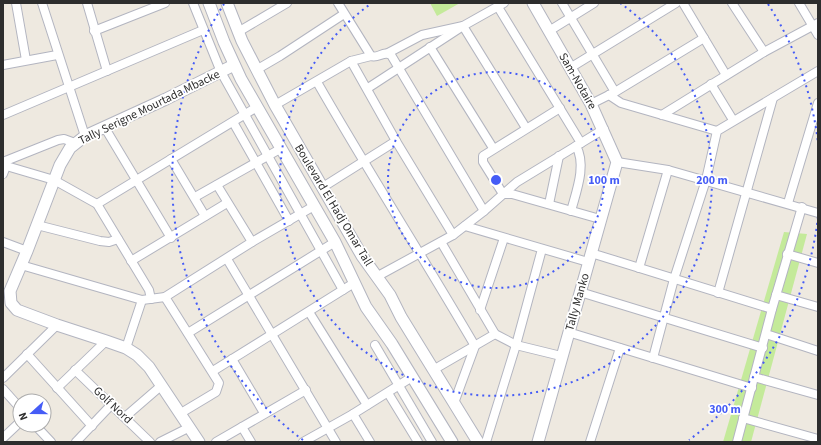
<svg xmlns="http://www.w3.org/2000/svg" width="821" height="445" font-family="'Source Sans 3',sans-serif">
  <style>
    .pitch { fill: #c4ea9a }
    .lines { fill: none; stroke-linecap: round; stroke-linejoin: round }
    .street-casing { stroke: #b3b5c0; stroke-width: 10 }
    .secondary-casing { stroke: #b3b5c0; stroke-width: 13 }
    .street { stroke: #fff; stroke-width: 8 }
    .secondary { stroke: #fff; stroke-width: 11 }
    .ring { fill: none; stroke: #455cf6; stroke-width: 2; stroke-dasharray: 2 4 }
    .labels { text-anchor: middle; stroke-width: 3.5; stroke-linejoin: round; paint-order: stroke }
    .street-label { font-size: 12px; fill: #2d2d2d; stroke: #fff }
    .centre { fill: #455cf6; stroke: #fff; stroke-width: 2 }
    .ring-label { font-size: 12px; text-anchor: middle; font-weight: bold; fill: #455cf6; stroke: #fff; stroke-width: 3.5; stroke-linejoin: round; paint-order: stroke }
  </style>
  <rect width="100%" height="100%" fill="#eee9e0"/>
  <g class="pitch">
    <polygon points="430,3 460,3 437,16"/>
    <polygon points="784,232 807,234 751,442 723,442"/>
  </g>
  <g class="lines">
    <defs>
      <g id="street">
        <polyline points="16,3 26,60"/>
        <polyline points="42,3 85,136"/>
        <polyline points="87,3 107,71"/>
        <polyline points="193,3 221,72 343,290"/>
        <path d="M 338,3 L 371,56 C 378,59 384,50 391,55 L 484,211"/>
        <polyline points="562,3 615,92"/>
        <polyline points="683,3 726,75"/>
        <polyline points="732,3 764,52"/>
        <polyline points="799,3 818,35"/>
        <polyline points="498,7 581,143"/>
        <polyline points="94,31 165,3"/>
        <polyline points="549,31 594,3"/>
        <polyline points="238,32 287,3"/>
        <polyline points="430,47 493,148"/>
        <polyline points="388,53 422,35 463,26 526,128"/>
        <polyline points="351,61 396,141 453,235"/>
        <polyline points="3,65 57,55"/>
        <polyline points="570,68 676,3"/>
        <polyline points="256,70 280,56 344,14"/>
        <path d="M 317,82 C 368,171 423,257 475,346 L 454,403"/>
        <polyline points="711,84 733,120"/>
        <polyline points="368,88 463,26 504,3"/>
        <polyline points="609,95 621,103 717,131"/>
        <polyline points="591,104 615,92 704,38"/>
        <polyline points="275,105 351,61 371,56"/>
        <polyline points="3,115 203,30"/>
        <polyline points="662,115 764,52 818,23"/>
        <polyline points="233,122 289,221"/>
        <polyline points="105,128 171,238"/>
        <polyline points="171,159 205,216"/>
        <polyline points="3,162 58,140 64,139 75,143"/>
        <polyline points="617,162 668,170 818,213"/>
        <polyline points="3,165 54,180 97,204 149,290 151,299"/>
        <polyline points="3,174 6,166"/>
        <polyline points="217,185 252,242"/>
        <polyline points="323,187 396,141"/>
        <polyline points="503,194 483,162 483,156 560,108"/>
        <polyline points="503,194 512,194 600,219"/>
        <polyline points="195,197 280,149"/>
        <polyline points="788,203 818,103"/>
        <polyline points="97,204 257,107"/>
        <polyline points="549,204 559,156"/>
        <path d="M 571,211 C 576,192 587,165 576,146"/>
        <polyline points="37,225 100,241 109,242 118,239"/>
        <polyline points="465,226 588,262"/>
        <polyline points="3,242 27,251"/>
        <polyline points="441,242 495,334 516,345 561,356"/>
        <polyline points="591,253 772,309"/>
        <polyline points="787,254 818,263"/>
        <polyline points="227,259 336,442"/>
        <polyline points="131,261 227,203"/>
        <polyline points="21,265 142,300 165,297 252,242 314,206"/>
        <polyline points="639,268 668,170"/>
        <polyline points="378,276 453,235 484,211 517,182 604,129"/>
        <polyline points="580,292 763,348"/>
        <polyline points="718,293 773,98"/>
        <polyline points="776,295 818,307"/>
        <polyline points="165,297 219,383 216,392 181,413"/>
        <polyline points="480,310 504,238"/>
        <polyline points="309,312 367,405"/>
        <polyline points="568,332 752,388"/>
        <polyline points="188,333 335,242"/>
        <polyline points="766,334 818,351"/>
        <polyline points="375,345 432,442"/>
        <polyline points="126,348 142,300"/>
        <polyline points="27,354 92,426"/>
        <polyline points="653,358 674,279 706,180 717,131 818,71"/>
        <polyline points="232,359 264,413"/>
        <polyline points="75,370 150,442"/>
        <polyline points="433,370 495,334"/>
        <polyline points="213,371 354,283"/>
        <polyline points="754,377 818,395"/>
        <polyline points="3,378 57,325"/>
        <polyline points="57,388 106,341"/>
        <polyline points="3,389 20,408"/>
        <polyline points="388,393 418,442"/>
        <polyline points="353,414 370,442"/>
        <polyline points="125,417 162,385"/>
        <polyline points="743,418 818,439"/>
        <polyline points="35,425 51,442"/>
        <polyline points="242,427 251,442"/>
        <polyline points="3,438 20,422"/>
        <polyline points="76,442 112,404"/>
        <polyline points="160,442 190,427"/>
        <polyline points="216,442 306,390"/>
        <polyline points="303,442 353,414 412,377"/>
        <polyline points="486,442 516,345 542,249"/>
        <polyline points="590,442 620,348"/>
        <polyline points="737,442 772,309 802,207"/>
      </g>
      <g id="secondary">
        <polyline points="209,3 224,42 241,79 335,242 366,307 392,344 452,442"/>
        <polyline points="227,3 242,41 275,105 362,256 390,295 401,317 478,442"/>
        <polyline points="533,3 591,104 617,162 538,442"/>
        <polyline points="199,442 149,367 137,355 126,348 106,341 57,325 17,310 11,303 10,291 27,251 60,165 70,148 85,136 166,99 234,65"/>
      </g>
    </defs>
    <use href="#street" class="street-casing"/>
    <use href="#secondary" class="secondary-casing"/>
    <use href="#street" class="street"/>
    <use href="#secondary" class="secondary"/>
  </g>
  <g class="ring">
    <circle cx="496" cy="180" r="108"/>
    <path d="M620 3A216 216 0 1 1 372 3"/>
    <path d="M818 217A324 324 0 0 1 689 440M303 440A324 324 0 0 1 224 4M768 4A324 324 0 0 1 818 143"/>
  </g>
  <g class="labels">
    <g class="street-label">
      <text transform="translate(578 81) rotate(60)" y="4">Sam-Notaire</text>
      <text transform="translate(149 107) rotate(-26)" y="4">Tally Serigne Mourtada Mbacke</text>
      <text transform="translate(334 205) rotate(59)" y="4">Boulevard El Hadj Omar Tall</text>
      <text transform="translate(577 302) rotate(-74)" y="4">Tally Manko</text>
      <text transform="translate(113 405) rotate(43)" y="4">Golf Nord</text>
    </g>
  </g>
  <circle cx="496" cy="180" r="6" class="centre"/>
  <g class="ring-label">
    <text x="604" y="184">100 m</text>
    <text x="712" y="184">200 m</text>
    <text x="725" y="413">300 m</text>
  </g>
  <rect width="821" height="445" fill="none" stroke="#2d2d2d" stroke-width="8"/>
  <g transform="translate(32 413) rotate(249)"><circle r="19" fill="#ffffff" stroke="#ababab"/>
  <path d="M0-3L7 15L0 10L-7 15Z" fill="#455cf6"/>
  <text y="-6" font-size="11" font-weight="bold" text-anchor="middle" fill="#2d2d2d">N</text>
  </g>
</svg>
